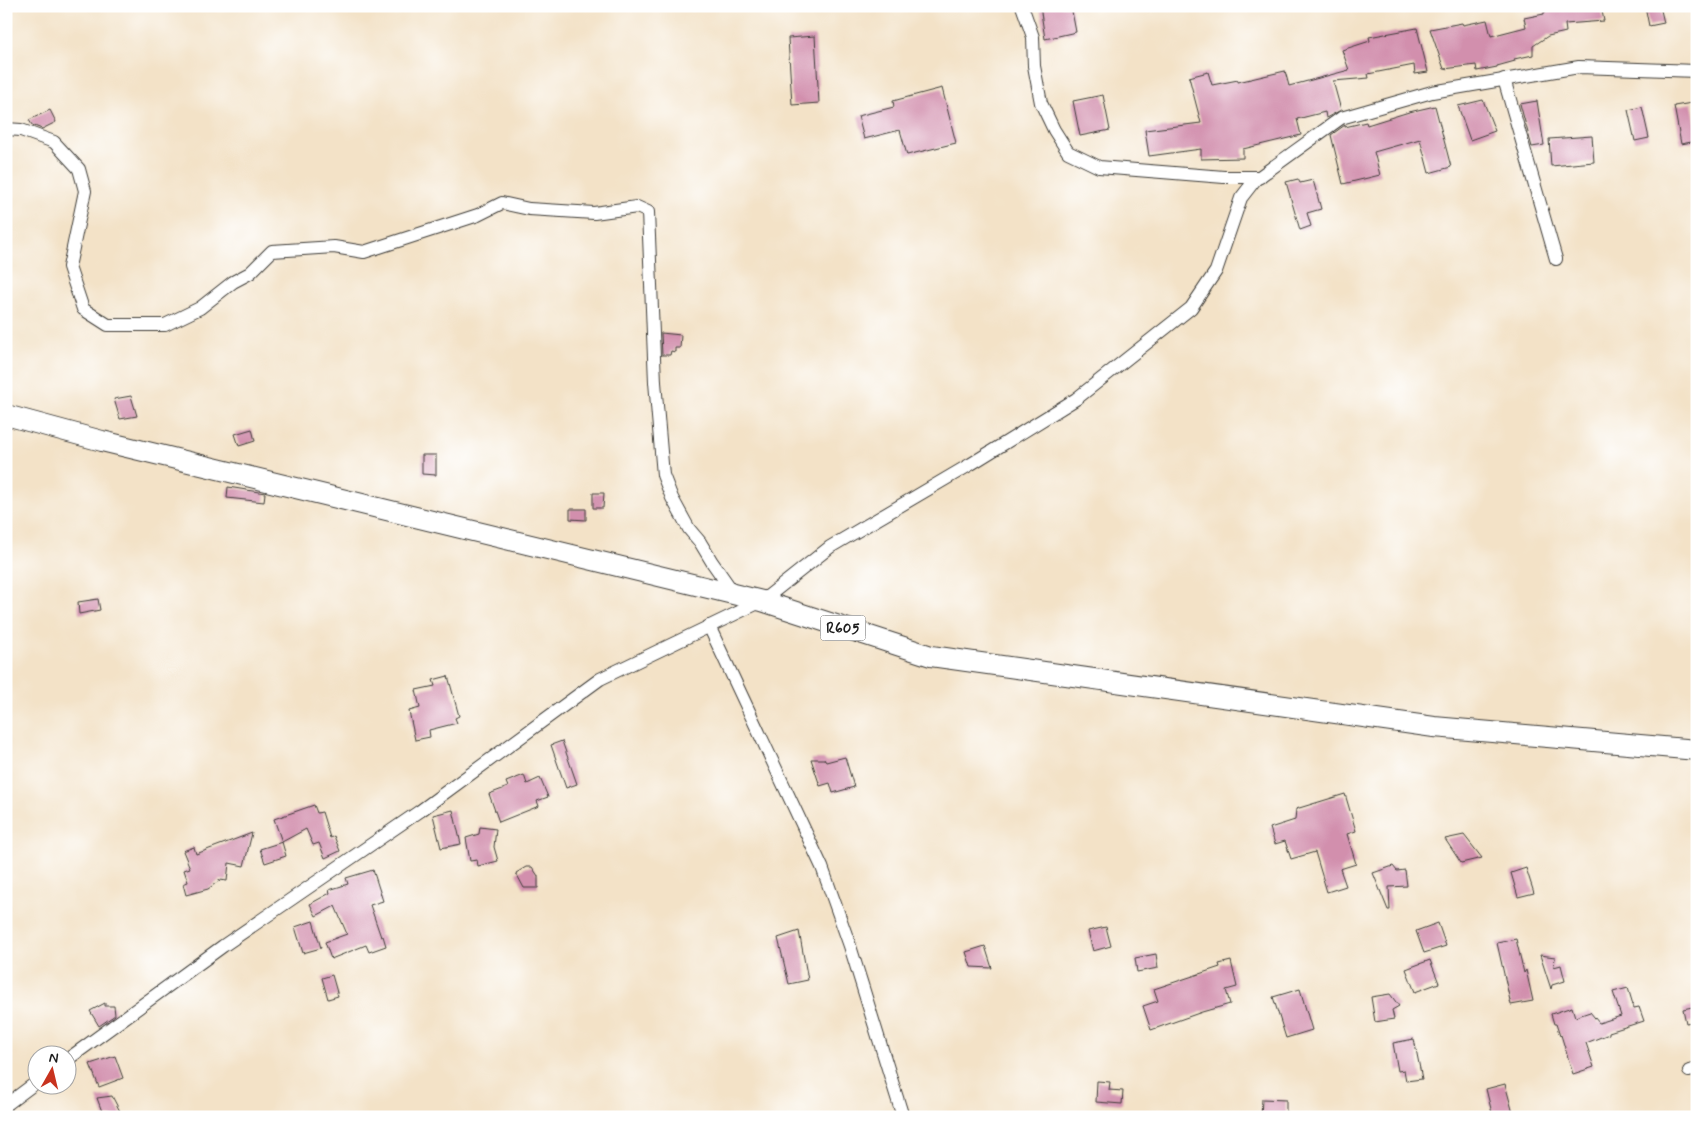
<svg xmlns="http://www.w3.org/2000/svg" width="1703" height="1123" font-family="Mynerve,sans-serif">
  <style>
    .building { fill: #d28fad }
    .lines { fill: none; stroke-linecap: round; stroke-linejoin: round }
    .minor-casing { stroke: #3c3a36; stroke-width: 14 }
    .primary-casing { stroke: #3c3a36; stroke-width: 22 }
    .minor { stroke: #fff; stroke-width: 12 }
    .primary { stroke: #fff; stroke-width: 20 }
    .labels { text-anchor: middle; stroke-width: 4.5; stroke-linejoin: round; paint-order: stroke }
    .shield { fill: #fff; stroke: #606060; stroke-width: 1 }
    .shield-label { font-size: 15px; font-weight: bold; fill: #1c1c1c }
  </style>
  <rect width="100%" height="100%" fill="#fff"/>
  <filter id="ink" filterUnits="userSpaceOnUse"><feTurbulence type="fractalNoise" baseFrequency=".02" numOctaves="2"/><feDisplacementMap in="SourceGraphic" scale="10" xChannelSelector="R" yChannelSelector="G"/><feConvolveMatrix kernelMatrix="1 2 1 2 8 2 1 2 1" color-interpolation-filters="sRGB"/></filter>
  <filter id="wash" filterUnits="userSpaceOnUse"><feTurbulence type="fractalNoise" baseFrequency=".0096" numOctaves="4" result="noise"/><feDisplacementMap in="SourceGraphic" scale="20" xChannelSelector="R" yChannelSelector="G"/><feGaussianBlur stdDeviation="1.12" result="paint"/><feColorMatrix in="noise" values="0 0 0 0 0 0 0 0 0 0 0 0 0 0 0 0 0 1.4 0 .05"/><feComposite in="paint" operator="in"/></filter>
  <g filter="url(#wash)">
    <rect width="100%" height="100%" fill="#f3e2c7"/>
    <g id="blocks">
      <g class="building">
        <polygon points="1040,6 1071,6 1076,32 1045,39"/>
        <polygon points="1571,6 1601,6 1604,21 1565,24 1566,32 1548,36 1533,46 1533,55 1514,59 1515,61 1497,66 1497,67 1477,71 1476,65 1444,69 1430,29 1462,23 1463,25 1487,20 1491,36 1526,27 1524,18 1544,14 1544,12"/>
        <polygon points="1645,6 1660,6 1664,23 1649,26"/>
        <polygon points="1417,28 1428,72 1415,74 1414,65 1368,74 1369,78 1333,81 1341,110 1326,118 1325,112 1297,119 1301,135 1243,149 1243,158 1201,159 1201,149 1149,156 1145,130 1201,123 1189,77 1208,72 1212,85 1238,80 1238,82 1285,71 1289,86 1349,70 1342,50 1370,41 1369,37"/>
        <polygon points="815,36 819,103 792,105 788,38"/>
        <polygon points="942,88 956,143 907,155 900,130 864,139 858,116 894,107 893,101"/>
        <polygon points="1103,95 1110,130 1080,136 1073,101"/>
        <polygon points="1483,100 1495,131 1470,140 1458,106"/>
        <polygon points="1537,101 1544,145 1532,147 1520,104"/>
        <polygon points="1692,103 1697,130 1697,141 1681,144 1674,106"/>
        <polygon points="1435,106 1451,167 1429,173 1420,139 1374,152 1380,175 1343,184 1331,135 1345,125 1345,127 1366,122 1367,125 1409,112"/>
        <polygon points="1642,107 1649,138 1635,141 1628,110"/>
        <polygon points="50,110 56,122 42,129 32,125 29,120"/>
        <polygon points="1592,136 1594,162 1551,166 1549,139"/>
        <polygon points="1298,179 1300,183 1313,180 1321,209 1307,213 1311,226 1300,230 1286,182"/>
        <polygon points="661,333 681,335 680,348 675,348 675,352 671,351 670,355 662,355"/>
        <polygon points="131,396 137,416 120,419 114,399"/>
        <polygon points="252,429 255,441 239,446 235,434"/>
        <polygon points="422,455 436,455 436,475 422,474"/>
        <polygon points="228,487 265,493 264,502 227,498"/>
        <polygon points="593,493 604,493 603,508 593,508"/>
        <polygon points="570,509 586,509 586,520 570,519"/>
        <polygon points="98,599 100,610 79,614 78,602"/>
        <polygon points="448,676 459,716 455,718 457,723 429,730 430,737 415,740 409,711 420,708 416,690 435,686 433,680"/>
        <polygon points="562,741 577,784 566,788 551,745"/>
        <polygon points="845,757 854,787 833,793 830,783 820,786 811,759 824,759 826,762"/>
        <polygon points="524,775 527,784 540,778 548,797 537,801 539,806 499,822 489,794 508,787 506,782"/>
        <polygon points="1345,794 1356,831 1347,834 1356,864 1340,869 1346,886 1327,892 1315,852 1291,859 1285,841 1275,844 1270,828 1295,820 1296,809"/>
        <polygon points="314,805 317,813 322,812 330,838 334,836 340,851 325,858 319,843 313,845 306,829 282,842 274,819"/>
        <polygon points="453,810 461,844 441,848 433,815"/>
        <polygon points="480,827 496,829 494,847 498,861 478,866 477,860 470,861 466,838 479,834"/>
        <polygon points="252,833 244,866 229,863 227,881 220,880 208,889 186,895 183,884 188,882 184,870 190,868 183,851 194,847 196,854"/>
        <polygon points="1464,835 1482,858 1461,863 1445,839"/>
        <polygon points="282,842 286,856 265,863 260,849"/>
        <polygon points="1393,866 1397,871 1405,870 1407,886 1389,887 1390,910 1388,910 1373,873"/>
        <polygon points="526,867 532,867 538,876 538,888 524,888 516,873"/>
        <polygon points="1526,868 1534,893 1518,897 1511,873"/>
        <polygon points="373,870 383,901 370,905 381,937 383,936 386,946 369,952 366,945 331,959 325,942 347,934 335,906 316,916 310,904 330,893 329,890 348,884 346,878"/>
        <polygon points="313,921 321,948 303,953 295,927"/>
        <polygon points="1438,923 1446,946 1424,953 1416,931"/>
        <polygon points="1106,927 1111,946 1093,951 1088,931"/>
        <polygon points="799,931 808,980 789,984 778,938"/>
        <polygon points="1516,939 1524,973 1526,970 1533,1001 1511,1005 1497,943"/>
        <polygon points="985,946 992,968 971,967 966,952"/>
        <polygon points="1156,954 1158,968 1137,972 1135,958"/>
        <polygon points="1540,955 1555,957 1554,967 1561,965 1565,981 1552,985 1551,989"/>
        <polygon points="1430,960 1439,983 1415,992 1406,969"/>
        <polygon points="1231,961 1237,987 1226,990 1230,1004 1202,1012 1151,1030 1143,1006 1158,1001 1154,989 1220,967 1219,964"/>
        <polygon points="332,975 338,996 328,999 322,978"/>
        <polygon points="1628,988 1634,1008 1639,1007 1644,1021 1609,1032 1609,1034 1586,1043 1594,1067 1573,1074 1561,1035 1560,1036 1556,1024 1554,1024 1551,1014 1572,1007 1575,1017 1590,1012 1599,1023 1621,1016 1613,992"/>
        <polygon points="1300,989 1312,1030 1286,1038 1273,997"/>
        <polygon points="1390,994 1399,1006 1392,1010 1394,1019 1375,1022 1371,997"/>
        <polygon points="105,1003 105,1006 114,1006 115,1015 99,1026 90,1011"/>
        <polygon points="1697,1006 1697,1021 1686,1023 1683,1009"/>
        <polygon points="1414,1039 1422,1079 1406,1081 1404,1070 1398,1071 1393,1043"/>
        <polygon points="115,1056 123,1078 99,1087 90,1064"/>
        <polygon points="1097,1081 1110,1082 1109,1090 1123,1091 1122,1104 1096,1102"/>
        <polygon points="1505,1084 1514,1117 1493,1117 1486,1089"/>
        <polygon points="112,1096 123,1117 104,1117 97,1098"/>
        <polygon points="1262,1099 1286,1100 1286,1117 1261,1117"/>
      </g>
    </g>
  </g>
  <g filter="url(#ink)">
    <use href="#blocks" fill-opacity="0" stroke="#3c3a36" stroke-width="1"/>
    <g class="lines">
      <defs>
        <g id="minor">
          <polyline points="1022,6 1033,37 1034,66 1041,103 1054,130 1068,152 1099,167 1224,177 1260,177"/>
          <polyline points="1504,79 1556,259"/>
          <polyline points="6,129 21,130 54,142 79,169 85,191 69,267 83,309 108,325 165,325 200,308 233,282 250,273 272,251 334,247 364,252 478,215 502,203 529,209 594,213 637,207 648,212 655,382 663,475 672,498 689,529 700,542 712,562 735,595"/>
          <polyline points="709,626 822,867 850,946 903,1117"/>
          <polyline points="68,1059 223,946 420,811 600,679 762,601 830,547 971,464 1076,399 1191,308 1216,271 1241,198 1255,180 1341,118 1432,92 1579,67 1697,71"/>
          <polyline points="1689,1071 1697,1069"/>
          <polyline points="6,1105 38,1081"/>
        </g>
        <polyline id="primary" points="6,415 102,441 762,601 931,656 1434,727 1697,750"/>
      </defs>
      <use href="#minor" class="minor-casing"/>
      <use href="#primary" class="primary-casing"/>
      <use href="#minor" class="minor"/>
      <use href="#primary" class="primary"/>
    </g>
  </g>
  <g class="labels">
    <rect class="shield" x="820.5" y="615.5" width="45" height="25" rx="4"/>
    <g class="shield-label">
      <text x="843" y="633">R605</text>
    </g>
  </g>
  <rect width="1703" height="1123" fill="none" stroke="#fff" stroke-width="25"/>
  <g transform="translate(52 1070) rotate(8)"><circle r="24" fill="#ffffff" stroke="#a4a4a4"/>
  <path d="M0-4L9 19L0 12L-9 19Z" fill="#c8321e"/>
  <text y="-8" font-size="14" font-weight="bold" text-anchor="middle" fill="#1c1c1c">N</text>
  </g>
</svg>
